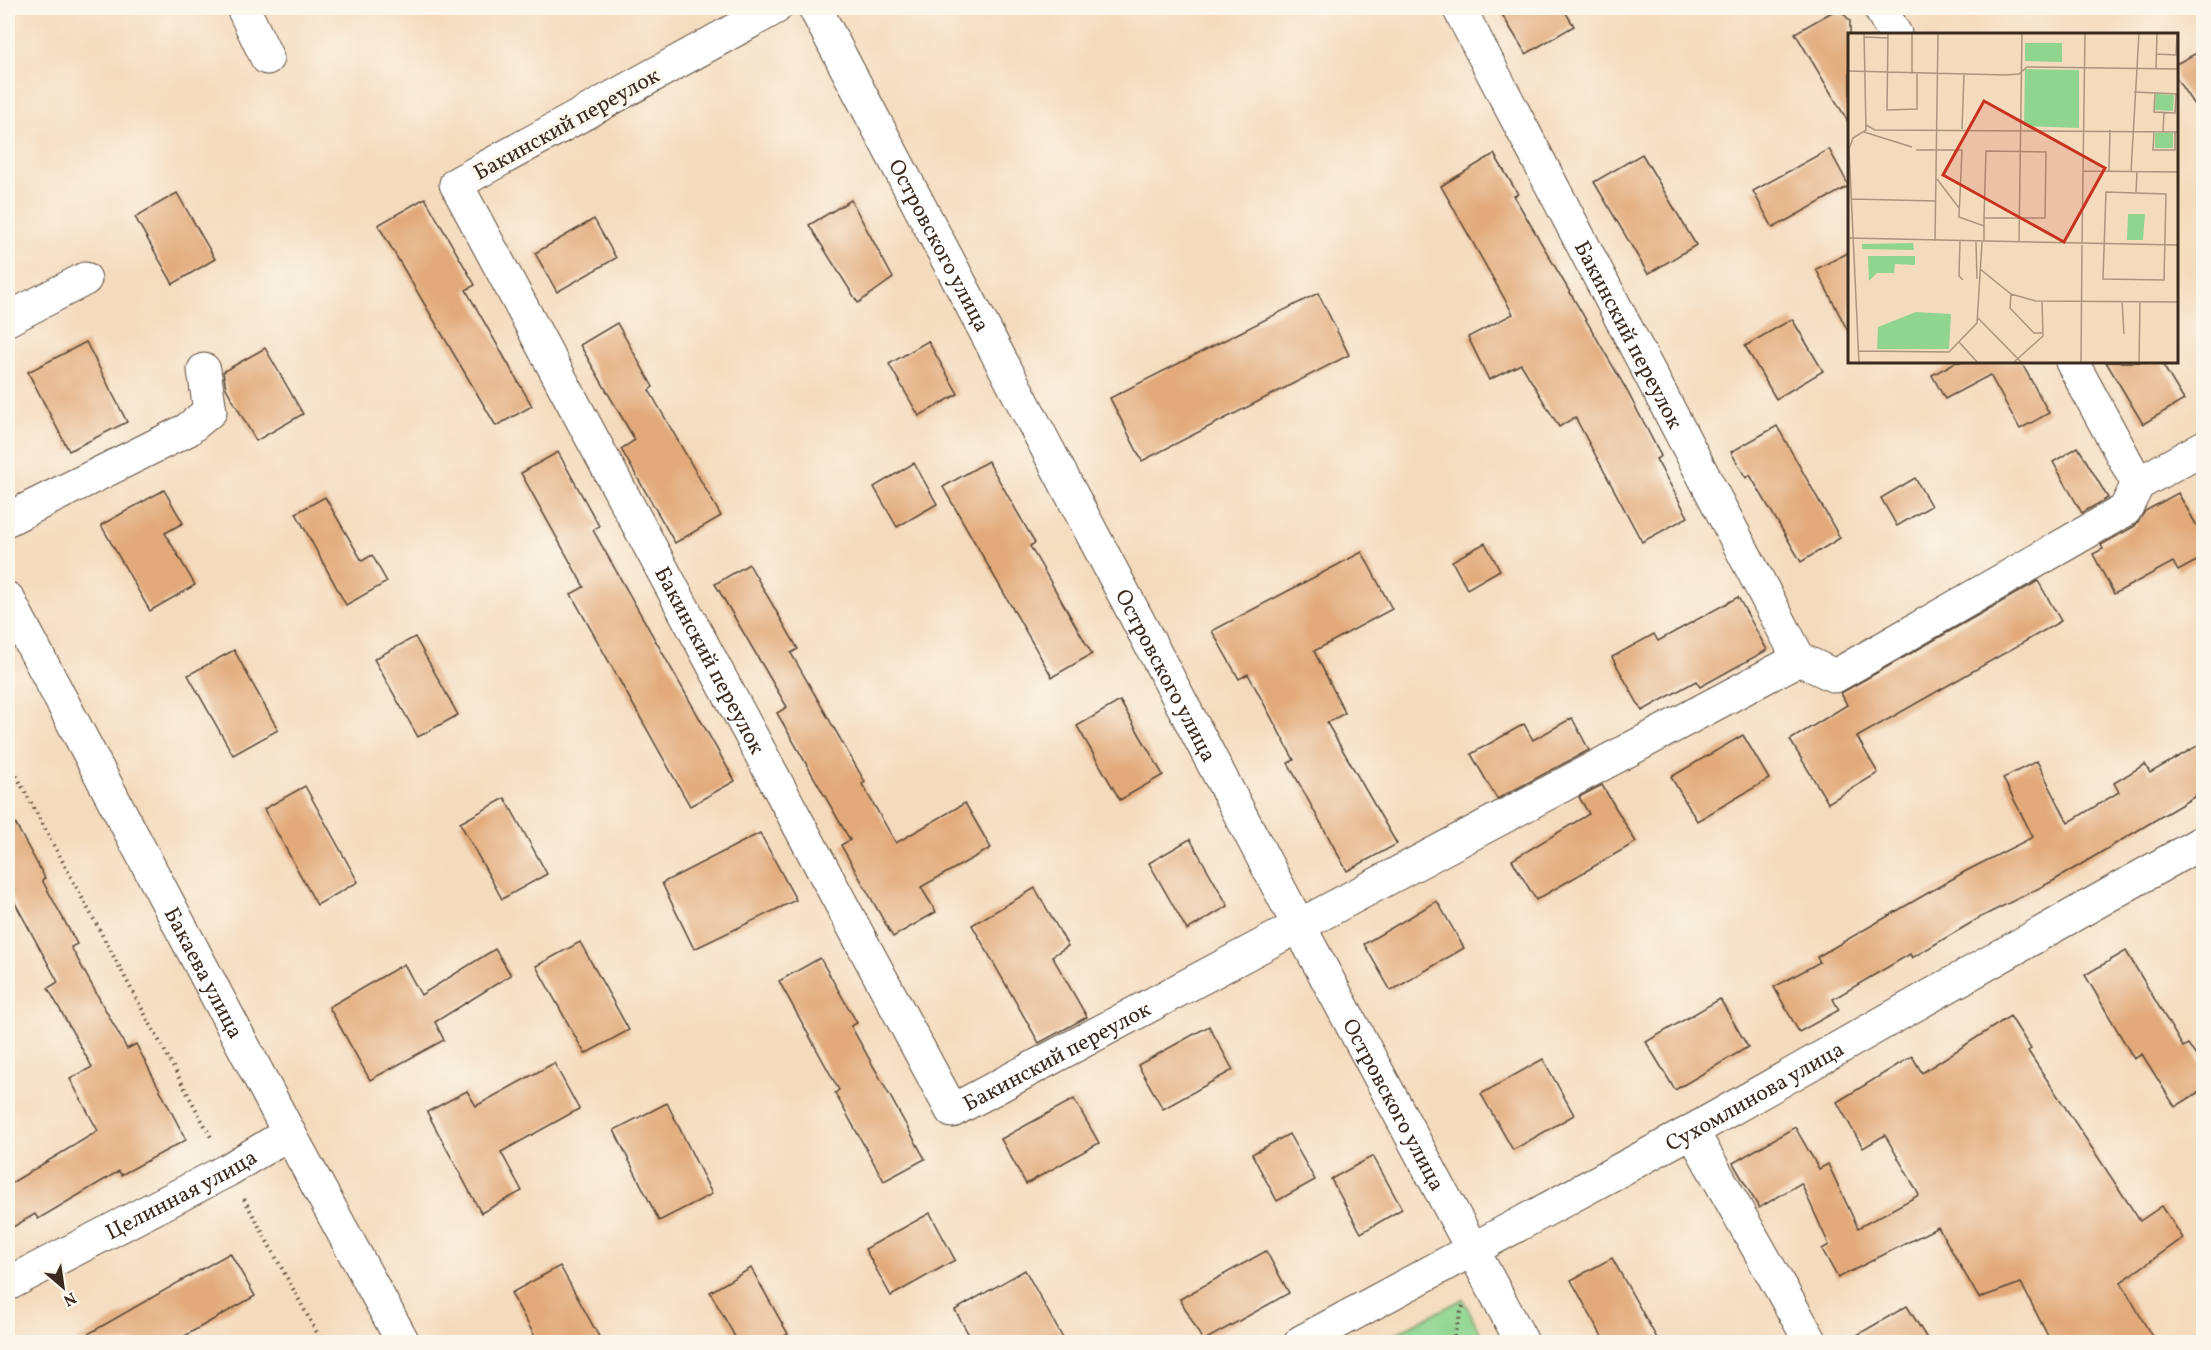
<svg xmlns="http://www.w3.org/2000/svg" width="2211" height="1350" font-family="Vollkorn,serif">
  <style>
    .green { fill: #8fd590; stroke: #658057; stroke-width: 1.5 }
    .building { fill: #e2aa7a }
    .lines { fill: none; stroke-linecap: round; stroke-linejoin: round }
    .minor-casing { stroke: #574536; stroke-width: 35 }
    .major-casing { stroke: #574536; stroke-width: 35 }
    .path { stroke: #574536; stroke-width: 4; stroke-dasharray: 1.5 4.5; stroke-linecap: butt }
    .minor { stroke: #fff; stroke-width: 33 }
    .major { stroke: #fff; stroke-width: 33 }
    .labels { text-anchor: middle; stroke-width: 6; stroke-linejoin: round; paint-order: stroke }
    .street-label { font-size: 22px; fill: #3b2a1e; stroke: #fbf7ec }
    .inset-road { fill: none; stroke: #aa947e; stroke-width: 1.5 }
    .view { fill: #c8321e; fill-opacity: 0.15; stroke: #c8321e; stroke-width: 3 }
    .inset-edge { fill: none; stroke: #3b2a1e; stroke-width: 3 }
  </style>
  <rect width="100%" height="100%" fill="#fbf7ec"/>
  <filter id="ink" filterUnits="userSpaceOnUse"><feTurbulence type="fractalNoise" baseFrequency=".0167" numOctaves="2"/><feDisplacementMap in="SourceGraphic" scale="12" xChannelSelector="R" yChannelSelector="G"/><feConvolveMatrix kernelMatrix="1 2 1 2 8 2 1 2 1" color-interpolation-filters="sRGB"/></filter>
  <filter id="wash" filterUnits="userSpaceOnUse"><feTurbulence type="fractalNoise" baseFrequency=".008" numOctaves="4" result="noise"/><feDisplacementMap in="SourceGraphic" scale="24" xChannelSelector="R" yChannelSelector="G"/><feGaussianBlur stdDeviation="1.35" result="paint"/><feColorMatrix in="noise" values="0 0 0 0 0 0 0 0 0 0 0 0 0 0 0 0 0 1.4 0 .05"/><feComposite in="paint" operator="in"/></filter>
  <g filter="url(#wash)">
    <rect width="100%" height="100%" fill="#f4dbbe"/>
    <polygon class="green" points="1463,1299 1485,1342 1378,1342"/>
    <g id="blocks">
      <g class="building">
        <polygon points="1498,8 1563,8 1574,26 1526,54"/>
        <polygon points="1839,8 1850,21 1850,125 1795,33"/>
        <polygon points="2204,49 2204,120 2176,78 2176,64"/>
        <polygon points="1829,149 1849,186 1773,228 1753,191"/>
        <polygon points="1494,154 1518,194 1514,196 1625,387 1661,456 1656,459 1688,517 1642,542 1575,417 1559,427 1521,364 1489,380 1468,337 1513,314 1441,186"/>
        <polygon points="1642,154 1696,245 1648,274 1594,182"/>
        <polygon points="177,193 215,259 173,284 135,217"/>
        <polygon points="425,198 475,285 466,290 532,406 496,426 378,225"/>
        <polygon points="851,200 893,278 858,303 809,225"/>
        <polygon points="594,219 616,258 557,292 535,253"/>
        <polygon points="1850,252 1850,335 1816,269"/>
        <polygon points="1318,293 1349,355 1142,461 1110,398"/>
        <polygon points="1792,319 1823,371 1776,399 1745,346"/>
        <polygon points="617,323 653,387 649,390 721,516 675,543 621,449 635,440 580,345"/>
        <polygon points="928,341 958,394 919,416 889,364"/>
        <polygon points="86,342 127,422 69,451 28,372"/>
        <polygon points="265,348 303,414 256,441 226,388 223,372"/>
        <polygon points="1956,362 2021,362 2049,413 2020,429 1990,375 1945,399 1932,375"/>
        <polygon points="2106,362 2161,362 2184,400 2143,424"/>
        <polygon points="1777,426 1840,538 1801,562 1750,475 1746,478 1731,452"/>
        <polygon points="2078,447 2108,498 2082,513 2053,462"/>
        <polygon points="558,452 599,526 593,530 735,781 690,806 571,594 584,587 521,473"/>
        <polygon points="988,461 1035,543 1030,546 1092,654 1052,677 943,487"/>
        <polygon points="914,463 937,504 897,527 874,487"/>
        <polygon points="1915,478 1931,506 1897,526 1881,498"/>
        <polygon points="164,490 183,523 165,533 195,585 150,611 101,525"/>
        <polygon points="2178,493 2204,538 2204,557 2178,571 2173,562 2114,594 2093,554 2103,549 2101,545 2135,526 2145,511"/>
        <polygon points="325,497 362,561 372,555 387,582 346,605 296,513"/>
        <polygon points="1485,543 1500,570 1467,589 1452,561"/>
        <polygon points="1362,552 1392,609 1314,651 1345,713 1327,723 1397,844 1347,871 1288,763 1294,760 1248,674 1239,679 1212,631"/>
        <polygon points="749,564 798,649 791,653 865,782 862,784 896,843 965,803 991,848 921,887 936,912 893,937 841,845 850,840 777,713 787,707 715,584"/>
        <polygon points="2038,581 2061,621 1857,737 1878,773 1828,803 1790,740 1847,705 1841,693"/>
        <polygon points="1738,597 1767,650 1700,687 1696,681 1642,711 1612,657 1654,634 1658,641"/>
        <polygon points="415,637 458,715 418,737 374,659"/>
        <polygon points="234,650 278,730 233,755 188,675"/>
        <polygon points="1120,701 1163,775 1120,800 1077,726"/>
        <polygon points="1572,718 1589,750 1497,799 1471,754 1524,724 1533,740"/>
        <polygon points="1743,735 1769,779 1697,821 1671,777"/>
        <polygon points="2204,742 2204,791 2053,881 1981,917 1912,958 1910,954 1833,999 1839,1010 1799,1032 1774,987 1820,962 1817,957 1966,871 2033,837 2003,778 2037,761 2068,823 2119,792 2114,783 2145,764 2150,773"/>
        <polygon points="1602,785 1636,842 1536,900 1512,860 1589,814 1579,797"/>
        <polygon points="305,786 358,882 317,905 264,809"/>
        <polygon points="505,798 547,874 502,899 460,823"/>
        <polygon points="8,810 45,878 42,880 77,944 71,947 127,1049 136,1044 186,1140 121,1175 119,1171 38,1219 35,1214 8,1230 8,1185 98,1131 70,1079 92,1067 48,988 58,982 8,890"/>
        <polygon points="760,833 796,900 694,949 662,883"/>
        <polygon points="1190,839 1228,906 1187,930 1149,863"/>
        <polygon points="1035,888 1068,946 1052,956 1087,1017 1039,1043 972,925"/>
        <polygon points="1437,901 1464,948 1391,991 1364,944"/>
        <polygon points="580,942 629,1030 585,1054 536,966"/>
        <polygon points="495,949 511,975 435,1022 444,1040 370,1080 329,1007 404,964 421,995"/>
        <polygon points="2126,951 2183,1047 2188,1044 2204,1068 2204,1089 2175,1107 2142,1054 2134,1059 2085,975"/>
        <polygon points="820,958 857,1023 851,1026 925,1159 884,1181 835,1093 839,1090 779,981"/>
        <polygon points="1720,999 1748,1047 1675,1090 1646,1042"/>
        <polygon points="2010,1016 2031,1049 2028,1051 2140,1221 2162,1206 2183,1238 2121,1282 2155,1342 2051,1342 2021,1283 1979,1298 1938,1227 1838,1278 1822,1249 1829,1245 1801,1183 1759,1208 1733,1163 1795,1127 1819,1169 1828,1164 1858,1228 1919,1195 1885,1135 1863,1148 1837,1102 1912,1056 1922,1073"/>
        <polygon points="1209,1026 1233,1070 1163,1109 1138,1065"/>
        <polygon points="1543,1059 1574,1115 1513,1150 1481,1094"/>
        <polygon points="554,1063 579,1109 501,1152 522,1191 481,1213 427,1112 467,1091 476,1106"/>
        <polygon points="1074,1099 1099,1143 1026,1184 1001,1139"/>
        <polygon points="667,1103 712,1194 659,1221 614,1130"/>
        <polygon points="1289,1134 1315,1180 1277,1201 1252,1154"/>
        <polygon points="1373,1156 1402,1209 1361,1233 1331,1179"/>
        <polygon points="930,1213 955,1260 891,1296 865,1249"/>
        <polygon points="1266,1251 1289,1293 1203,1341 1180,1299"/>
        <polygon points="230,1253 255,1296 174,1342 74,1342"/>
        <polygon points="1612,1258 1659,1342 1605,1342 1571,1280"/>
        <polygon points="560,1266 602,1342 538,1342 511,1293"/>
        <polygon points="751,1268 788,1334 773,1342 738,1342 710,1292"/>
        <polygon points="1025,1270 1065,1342 973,1342 955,1310"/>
        <polygon points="1907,1306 1929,1342 1845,1342"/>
      </g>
    </g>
  </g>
  <g filter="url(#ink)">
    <use href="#blocks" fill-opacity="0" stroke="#574536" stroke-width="1.5"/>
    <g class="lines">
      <defs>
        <g id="minor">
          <polyline points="243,8 267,58"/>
          <path id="s1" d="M 775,8 L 456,184 L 952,1111 L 1799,659"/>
          <path id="s2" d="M 815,8 L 1299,926 L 1522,1342"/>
          <path id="s3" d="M 1459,8 L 1799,659"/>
          <polyline points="1880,8 1895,34"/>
          <polyline points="8,319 85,279"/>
          <polyline points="2072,362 2138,484"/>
          <polyline points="8,519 187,430 210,411 204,370"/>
          <polyline points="1799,659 1835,676 2125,510 2138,484 2204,447"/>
          <polyline points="1692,1131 1811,1342"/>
          <path id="s4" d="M 8,1284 L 228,1170 L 289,1133"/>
          <path id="s5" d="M 1301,1342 L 1692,1131 L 2204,841"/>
        </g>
        <g id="major">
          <path id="s6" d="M 8,599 L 289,1133 L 403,1342"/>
        </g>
      </defs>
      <use href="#minor" class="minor-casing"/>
      <use href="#major" class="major-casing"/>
      <g class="path">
        <polyline points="8,760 212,1139"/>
        <polyline points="244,1199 322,1342"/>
        <polyline points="1452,1342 1463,1306"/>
      </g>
      <use href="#minor" class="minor"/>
      <use href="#major" class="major"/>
    </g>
  </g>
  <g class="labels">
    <g class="street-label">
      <text transform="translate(566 123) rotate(-29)" y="8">Бакинский переулок</text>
      <text dy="8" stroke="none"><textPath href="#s2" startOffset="268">Островского улица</textPath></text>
      <text dy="8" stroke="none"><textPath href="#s3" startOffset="368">Бакинский переулок</textPath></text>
      <text dy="8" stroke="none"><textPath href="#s1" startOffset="904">Бакинский переулок</textPath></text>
      <text dy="8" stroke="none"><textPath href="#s2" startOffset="754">Островского улица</textPath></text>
      <text dy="8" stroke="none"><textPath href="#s6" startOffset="422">Бакаева улица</textPath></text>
      <text dy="8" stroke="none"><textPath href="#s1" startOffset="1534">Бакинский переулок</textPath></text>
      <text dy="8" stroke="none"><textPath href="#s5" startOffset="516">Сухомлинова улица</textPath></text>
      <text dy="8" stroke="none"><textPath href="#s2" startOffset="1240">Островского улица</textPath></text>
      <text dy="8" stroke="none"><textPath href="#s4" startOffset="195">Целинная улица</textPath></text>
    </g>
  </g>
  <g transform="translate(1848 33)">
    <rect width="330" height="330" fill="#f4dbbe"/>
    <path d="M 177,10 L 214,10 L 214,29 L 177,28 ZM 177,36 L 231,37 L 231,95 L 176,93 ZM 308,61 L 326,62 L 325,78 L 307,77 ZM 307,100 L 325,100 L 325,115 L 307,115 ZM 280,181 L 297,181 L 295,207 L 279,207 ZM 65,210 L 66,217 L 14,216 L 14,211 ZM 20,223 L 67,223 L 67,232 L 47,231 L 46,240 L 29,240 L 21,248 ZM 68,279 L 103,281 L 101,316 L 29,316 L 30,294 Z" fill="#8fd590"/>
    <path class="inset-road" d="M 40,0 L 39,77 L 69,76 L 69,41M 16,4 L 40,5M 308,21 L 328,22 L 329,0M 308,36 L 309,0M 0,38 L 158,42 L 171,41 L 179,34 L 330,36M 64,41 L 64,0M 286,59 L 330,61M 307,60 L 306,79 L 327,80 L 328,61M 18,92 L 27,97 L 330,99M 114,96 L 116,42M 16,99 L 64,114M 306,99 L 305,117 L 327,117 L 327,99M 315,99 L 316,79M 68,117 L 114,117 L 111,184 L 136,193M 235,138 L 330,139M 261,138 L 262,97M 283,139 L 291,0M 89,146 L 111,175M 258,159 L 318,161 L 316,247 L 255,246 ZM 288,159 L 289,139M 3,166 L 88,168M 136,185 L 197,185 L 198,119 L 138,118 L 136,185 L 136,207M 0,205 L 330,212M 87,208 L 90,0M 112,208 L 111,243 L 115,247M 128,209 L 129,246M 171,209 L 174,0M 234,211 L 237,0M 132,236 L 163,261 L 188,268 L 330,269M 163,261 L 162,275 L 186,300 L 194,300M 274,268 L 276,301M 129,284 L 174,330M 111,309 L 130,330M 10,318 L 101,319 L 129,290 L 134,209M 11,330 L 1,116 L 5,105 L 18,97 L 16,0M 165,330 L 195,303 L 194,268M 233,330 L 234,212M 291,330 L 292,268"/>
    <path class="view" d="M 136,68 L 257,135 L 216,209 L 95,142 Z"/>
    <rect width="330" height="330" class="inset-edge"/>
  </g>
  <rect width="2211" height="1350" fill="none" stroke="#fbf7ec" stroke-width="30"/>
  <g transform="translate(63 1287) rotate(151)" stroke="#fbf7ec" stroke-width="4.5" paint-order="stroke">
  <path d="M0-4.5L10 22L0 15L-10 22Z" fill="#3b2a1e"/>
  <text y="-9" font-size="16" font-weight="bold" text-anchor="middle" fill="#3b2a1e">N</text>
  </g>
</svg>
